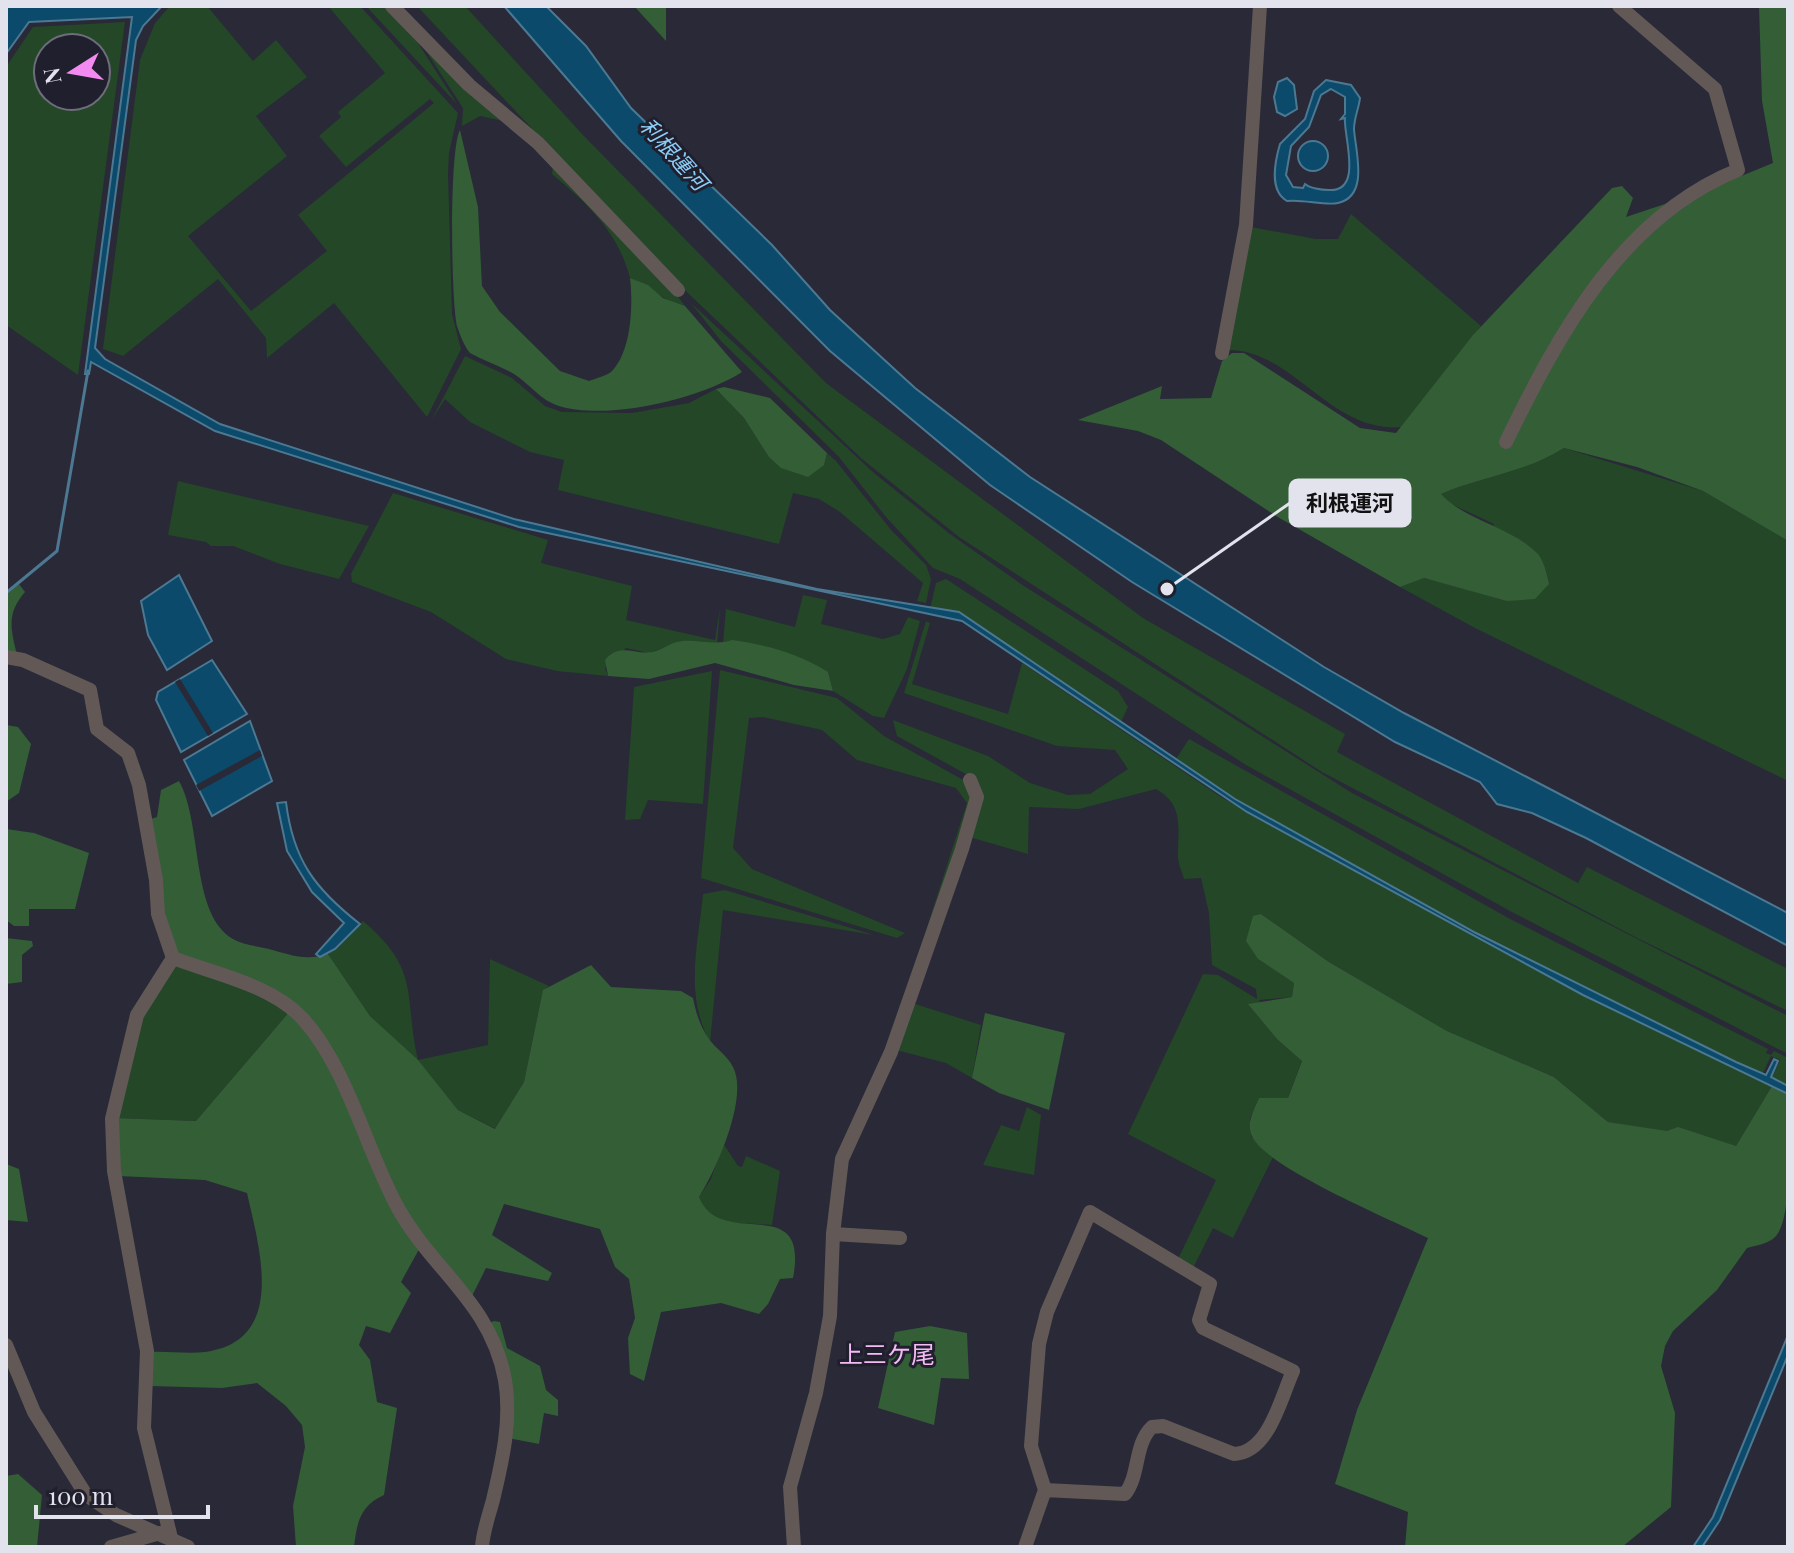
<svg xmlns="http://www.w3.org/2000/svg" width="1794" height="1553" font-family="'Playfair Display','Noto Sans JP',serif">
  <style>
    .green { fill: #244727; fill-rule: evenodd }
    .forest { fill: #335e36 }
    .water { fill: #0b4a6a; stroke: #4c7892; stroke-width: 2; fill-rule: evenodd }
    .pier { fill: #292938 }
    .lines { fill: none; stroke-linecap: round; stroke-linejoin: round }
    .stream { stroke: #4c7892; stroke-width: 3 }
    .street { stroke: #625957; stroke-width: 14 }
    .labels { text-anchor: middle; stroke-width: 6; stroke-linejoin: round; paint-order: stroke }
    .water-label { font-size: 22px; font-style: italic; fill: #8ccdf6; stroke: #201f2e }
    .quarter-label { font-size: 24px; fill: #f4baf3; stroke: #201f2e }
    .leader { fill: none; stroke: #e3e3ee; stroke-width: 3 }
    .callout-dot { fill: #e3e3ee; stroke: #201f2e; stroke-width: 3 }
    .callout { fill: #e3e3ee; stroke: #e3e3ee; stroke-width: 3 }
    .callout-label { font-size: 22px; text-anchor: middle; font-weight: bold; fill: #111 }
  </style>
  <rect width="100%" height="100%" fill="#292938"/>
  <g class="green">
    <polygon points="170,6 207,6 253,61 276,40 307,77 256,116 287,156 188,236 251,311 327,251 298,215 434,103 430,99 346,167 319,136 341,117 338,112 385,73 328,6 360,6 458,113 449,153 448,173 452,314 461,349 427,417 334,303 267,358 266,338 218,279 123,356 103,349 140,60 155,23"/>
    <polygon points="366,6 389,6 409,29 457,104"/>
    <polygon points="417,6 465,6 583,135 826,383 1143,618 1345,734 1337,752 1578,883 1587,867 1788,969 1788,1011 1639,939 1322,772 959,537 862,459 670,276"/>
    <path d="M 125,22 L 78,375 L 6,325 L 6,67 L 33,27 ZM 48,48 L 96,48 L 96,96 L 48,96 Z"/>
    <polygon points="417,37 503,121 480,116 462,126 463,108"/>
    <path d="M 553,165 L 672,289 L 685,306 C 664,302 650,286 630,278 C 618,232 588,204 552,174 Z"/>
    <path d="M 1351,214 L 1481,326 L 1401,427 C 1330,434 1291,347 1226,350 L 1251,227 L 1316,239 L 1338,239 Z"/>
    <polygon points="691,303 874,473 950,534 1024,586 1352,793 1788,1016 1788,1054 1510,911 1246,765 960,579 933,568 886,517 839,457 721,341"/>
    <polygon points="465,356 512,378 545,406 562,412 632,413 689,403 716,389 744,418 769,456 824,465 827,453 836,461 892,531 926,565 931,579 926,603 917,601 923,583 840,512 819,499 793,493 779,544 558,490 564,460 530,452 470,422 445,399 431,421"/>
    <path d="M 1564,448 L 1703,491 L 1788,541 L 1788,781 L 1475,628 L 1400,587 L 1423,578 L 1463,587 L 1494,524 L 1449,503 L 1440,494 C 1483,476 1525,473 1564,448 Z"/>
    <polygon points="178,481 369,526 339,579 280,564 233,546 211,546 206,542 168,535"/>
    <polygon points="393,493 548,540 541,563 632,586 626,620 715,640 720,608 717,644 682,641 649,653 626,648 605,668 608,676 557,671 506,659 431,612 352,582 351,574"/>
    <polygon points="946,579 1118,691 1128,707 1121,722 964,615 930,609 936,583"/>
    <polygon points="803,595 827,600 821,624 883,639 900,634 908,617 920,621 907,669 884,718 873,716 833,691 828,672 723,643 726,609 795,627"/>
    <path d="M 926,621 L 930,623 L 912,684 L 1008,714 L 1022,663 L 1221,797 L 1276,828 L 1583,995 L 1772,1086 L 1736,1146 L 1608,1122 L 1554,1077 L 1447,1031 L 1329,962 L 1261,914 L 1258,959 L 1294,983 L 1292,997 L 1259,1000 L 1277,1039 L 1302,1060 L 1288,1098 L 1259,1098 L 1250,1119 L 1251,1136 L 1273,1157 L 1233,1238 L 1213,1228 L 1193,1268 L 1178,1259 L 1216,1180 L 1128,1134 L 1203,974 L 1218,975 L 1257,999 L 1256,989 L 1212,965 L 1209,913 L 1201,878 L 1184,879 C 1182,871 1177,862 1178,853 C 1178,827 1184,805 1156,789 L 1079,809 L 1029,807 L 1028,854 L 969,837 L 973,778 L 897,736 L 893,720 L 988,756 L 1030,783 L 1068,795 L 1090,794 L 1128,769 L 1115,750 L 1057,746 L 904,693 Z"/>
    <polygon points="720,670 837,698 884,736 967,782 973,799 923,940 967,803 956,788 857,760 822,730 763,717 749,718 733,848 752,869 905,933 897,938 701,878"/>
    <polygon points="712,671 703,804 648,800 640,819 625,820 634,687"/>
    <polygon points="1189,739 1512,920 1768,1049 1766,1053 1771,1055 1774,1051 1788,1058 1788,1086 1772,1078 1780,1060 1771,1056 1763,1073 1736,1062 1476,933 1235,799 1176,759"/>
    <path d="M 725,890 L 874,935 L 723,910 L 710,1042 C 684,994 698,946 703,894 Z"/>
    <path d="M 363,921 C 422,971 403,995 418,1060 L 488,1045 L 490,959 L 549,986 L 543,991 L 524,1082 L 496,1129 L 458,1110 L 418,1061 L 370,1016 L 328,954 Z"/>
    <polygon points="174,965 254,991 290,1011 196,1121 114,1118 133,1025"/>
    <polygon points="912,1003 981,1025 972,1078 946,1063 896,1050"/>
    <polygon points="1027,1107 1041,1115 1034,1175 983,1165 1001,1125 1019,1131"/>
    <polygon points="723,1143 738,1166 742,1167 746,1156 780,1171 772,1225 726,1222 704,1210 699,1197 711,1179"/>
  </g>
  <g class="forest">
    <polygon points="634,6 666,6 666,41"/>
    <path d="M 1759,6 L 1788,6 L 1788,541 L 1703,491 L 1637,467 L 1564,448 C 1525,473 1483,476 1441,494 C 1464,520 1512,527 1538,554 C 1544,561 1547,575 1549,584 L 1535,599 L 1507,601 L 1424,578 L 1400,587 L 1276,516 L 1161,440 L 1138,431 L 1078,420 L 1162,386 L 1160,399 L 1211,398 L 1222,361 L 1232,353 L 1244,353 L 1360,428 L 1396,433 L 1473,335 L 1612,188 L 1622,186 L 1633,198 L 1626,217 L 1707,190 L 1773,163 L 1762,101 Z"/>
    <path d="M 460,130 L 478,207 L 482,286 L 500,312 L 560,371 L 589,381 C 596,378 607,376 612,371 C 632,350 633,304 630,278 L 648,285 L 663,298 L 685,306 L 742,372 C 700,399 608,421 559,406 C 540,400 530,384 514,374 C 500,366 484,361 470,353 C 464,346 460,335 457,326 C 451,300 449,149 460,130 Z"/>
    <polygon points="724,387 770,398 827,453 824,465 808,477 781,468 769,457 744,418 716,389"/>
    <path d="M 19,584 L 25,592 C 6,614 11,629 17,655 L 6,654 L 6,595 Z"/>
    <path d="M 732,640 C 767,645 798,653 828,672 L 833,691 L 794,685 L 715,663 L 649,679 L 608,676 L 605,660 C 620,642 633,655 652,652 C 662,650 671,642 682,641 C 699,639 714,646 732,640 Z"/>
    <polygon points="6,725 18,727 31,744 19,793 6,802"/>
    <path d="M 179,781 C 203,824 190,914 233,939 C 243,945 257,946 269,949 C 290,955 306,961 328,954 L 370,1016 L 418,1060 L 458,1110 L 495,1129 L 524,1082 L 543,990 L 591,965 L 611,987 L 681,991 L 693,998 C 696,1013 700,1026 709,1039 C 716,1049 727,1055 733,1067 C 749,1097 716,1170 699,1197 C 721,1252 810,1189 793,1278 L 780,1279 L 768,1304 L 759,1314 L 721,1303 L 661,1312 L 644,1381 L 630,1374 L 628,1338 L 635,1318 L 629,1279 L 615,1267 L 600,1229 L 504,1204 L 492,1235 L 552,1273 L 548,1281 L 486,1268 L 472,1296 L 401,1208 L 353,1104 L 293,1009 L 175,957 L 167,936 L 148,820 L 157,817 L 161,790 Z"/>
    <polygon points="6,829 34,833 89,853 75,909 29,909 29,926 14,926 6,920"/>
    <path d="M 1261,914 L 1329,962 L 1447,1031 L 1554,1077 L 1608,1122 L 1667,1131 L 1678,1127 L 1736,1146 L 1772,1086 L 1788,1094 C 1788,1124 1794,1216 1776,1236 C 1769,1244 1757,1245 1747,1248 L 1717,1290 L 1673,1331 L 1665,1346 L 1661,1366 L 1675,1413 L 1671,1507 L 1622,1547 L 1405,1547 L 1408,1512 L 1335,1484 L 1357,1410 L 1428,1238 C 1395,1221 1261,1166 1251,1134 C 1247,1121 1254,1110 1259,1098 L 1288,1098 L 1302,1061 L 1277,1039 L 1248,1004 L 1292,997 L 1294,983 L 1258,959 L 1246,941 L 1253,916 Z"/>
    <polygon points="6,938 32,941 33,946 22,955 22,982 6,984"/>
    <path d="M 290,1011 L 312,1034 L 422,1244 L 401,1282 L 411,1293 L 390,1333 L 366,1326 L 359,1345 L 370,1360 L 377,1402 L 397,1408 L 384,1495 C 360,1506 357,1522 354,1547 L 296,1547 L 293,1506 L 305,1447 L 302,1425 L 286,1406 L 257,1383 L 222,1388 L 149,1386 L 149,1352 C 167,1351 187,1354 205,1352 C 288,1341 259,1247 247,1193 L 205,1180 L 118,1176 L 114,1118 L 196,1121 Z"/>
    <polygon points="985,1013 1065,1033 1049,1110 999,1093 972,1078"/>
    <polygon points="6,1164 19,1169 28,1222 6,1220"/>
    <polygon points="494,1321 500,1322 507,1348 540,1366 546,1390 558,1400 558,1416 544,1413 539,1444 508,1438 489,1323"/>
    <polygon points="930,1326 967,1333 969,1379 941,1378 934,1425 878,1408 895,1332"/>
    <polygon points="18,1474 42,1495 37,1547 6,1546 6,1476"/>
  </g>
  <g class="water">
    <polygon points="6,6 162,6 143,26 136,40 95,348 105,359 220,424 514,519 817,589 959,612 1235,799 1476,933 1736,1062 1766,1075 1774,1059 1778,1061 1771,1077 1788,1086 1788,1094 1583,995 1247,812 962,621 519,527 215,431 91,362 89,374 85,374 132,17 29,22 6,54"/>
    <polygon points="504,6 546,6 586,46 631,108 772,245 830,310 915,388 1030,477 1324,667 1404,713 1788,913 1788,946 1586,838 1532,813 1497,804 1480,782 1395,742 1132,582 990,485 830,351 621,141"/>
    <polygon points="1287,78 1294,85 1297,109 1285,116 1277,112 1274,97 1278,82"/>
    <path d="M 1326,80 L 1351,85 L 1360,98 C 1359,108 1354,118 1354,129 C 1355,149 1370,196 1338,203 C 1324,206 1304,199 1287,201 C 1269,191 1275,161 1280,144 L 1305,119 L 1314,91 ZM 1331,89 L 1345,97 L 1345,114 L 1341,119 L 1345,118 C 1343,135 1364,192 1329,190 C 1321,190 1310,188 1305,184 L 1303,188 L 1293,187 L 1286,175 L 1291,146 L 1309,127 L 1321,95 Z"/>
    <circle cx="1313" cy="156" r="15"/>
    <polygon points="179,575 212,641 167,670 148,635 141,601"/>
    <polygon points="212,660 247,714 181,752 156,700 158,692"/>
    <polygon points="250,721 272,781 212,816 184,760"/>
    <path d="M 286,802 C 293,860 315,889 360,924 L 335,949 L 320,957 L 316,954 L 344,923 L 312,892 L 287,851 L 277,803 Z"/>
    <polygon points="1788,1335 1788,1355 1720,1520 1702,1547 1693,1547 1713,1517"/>
  </g>
  <g class="pier">
    <polygon points="180,679 213,733 208,736 175,682"/>
    <polygon points="260,750 262,756 199,791 196,785"/>
  </g>
  <g class="lines">
    <polyline class="stream" points="6,593 57,551 88,371"/>
    <g class="street">
      <polyline points="392,6 469,85 538,143 678,290"/>
      <polyline points="1222,353 1246,225 1260,6"/>
      <path d="M 1506,442 C 1558,335 1621,217 1738,170 L 1715,89 L 1619,6"/>
      <path d="M 6,657 L 23,660 L 90,690 L 97,729 L 128,753 L 139,785 L 156,880 L 158,914 L 173,958 C 215,974 272,985 303,1019 C 348,1069 366,1150 398,1208 C 433,1271 491,1303 505,1380 C 512,1420 502,1462 493,1500 C 489,1515 483,1531 482,1547"/>
      <polyline points="833,1234 900,1238"/>
      <polyline points="6,1345 34,1412 86,1495 116,1515 188,1547"/>
      <polyline points="171,1538 144,1428 147,1351 114,1171 112,1119 137,1015 173,958"/>
      <polyline points="111,1547 160,1533"/>
      <polyline points="794,1547 790,1487 816,1393 830,1316 833,1234 842,1159 891,1052 962,849 977,797 970,780"/>
      <path d="M 1025,1547 L 1045,1490 L 1031,1446 L 1039,1344 L 1047,1312 L 1090,1212 L 1210,1284 L 1199,1320 L 1203,1328 L 1293,1371 C 1281,1397 1269,1453 1234,1454 L 1163,1426 L 1152,1427 C 1134,1444 1140,1475 1125,1494 L 1045,1490"/>
    </g>
  </g>
  <g class="labels">
    <g class="water-label">
      <text transform="translate(674 154) rotate(48)" y="8">利根運河</text>
    </g>
    <g class="quarter-label">
      <text x="887" y="1363">上三ケ尾</text>
    </g>
  </g>
  <path class="leader" d="M1167 589L1290 503"/>
  <circle class="callout-dot" cx="1167" cy="589" r="8"/>
  <rect class="callout" x="1290" y="480" width="120" height="46" rx="8"/>
  <g class="callout-label">
    <text x="1350" y="511">利根運河</text>
  </g>
  <rect width="1794" height="1553" fill="none" stroke="#e3e3ee" stroke-width="16"/>
  <g transform="translate(72 72) rotate(259)"><circle r="38" fill="#201f2e" stroke="#6e6d7b" stroke-width="2"/>
  <path d="M0-6L14 30L0 20L-14 30Z" fill="#f28af2"/>
  <text y="-12" font-size="22" font-weight="bold" text-anchor="middle" fill="#e3e3ee">N</text>
  </g>
  <path d="M36 1505v12h172v-12" fill="none" stroke="#e3e3ee" stroke-width="4"/>
  <text x="48" y="1505" font-size="24" fill="#e3e3ee" stroke="#201f2e" stroke-width="6" paint-order="stroke">100 m</text>
</svg>
